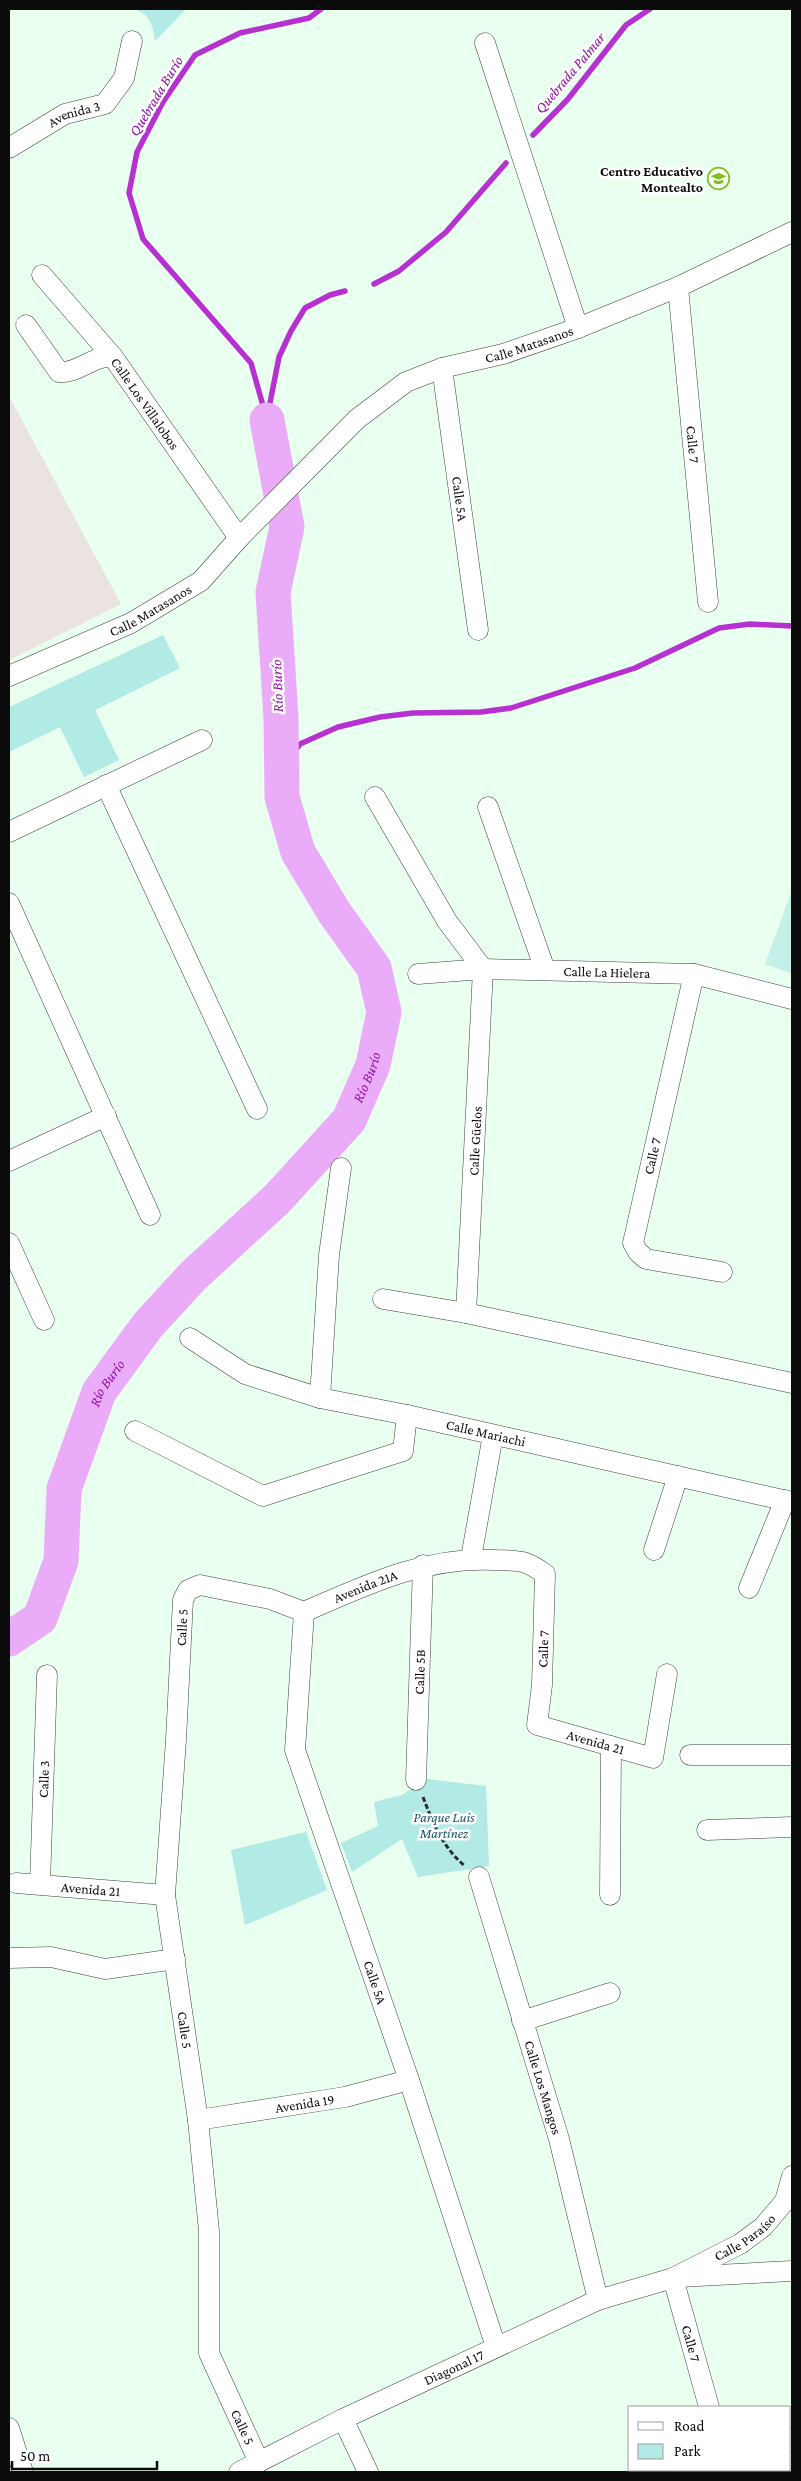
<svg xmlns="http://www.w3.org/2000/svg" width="801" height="2481" font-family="'Crimson Pro',serif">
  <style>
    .industrial { fill: #ebe3df }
    .green { fill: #b2eae5 }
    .pitch { fill: #c4f1e7 }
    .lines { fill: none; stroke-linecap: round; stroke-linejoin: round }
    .stream { stroke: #b730d2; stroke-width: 5.5 }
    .river { stroke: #eaacf8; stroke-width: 35 }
    .minor-casing { stroke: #3e3e3e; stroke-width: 21 }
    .path { stroke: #2d2d2d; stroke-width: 3; stroke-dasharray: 5 2.5; stroke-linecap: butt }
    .minor { stroke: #fff; stroke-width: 20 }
    .labels { text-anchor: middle; stroke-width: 5; stroke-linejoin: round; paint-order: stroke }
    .street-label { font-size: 14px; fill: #0b0b0b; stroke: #fff }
    .poi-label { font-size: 14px; font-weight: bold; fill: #0b0b0b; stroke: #fff; text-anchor: end }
    .park-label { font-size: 14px; font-style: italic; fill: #1a5465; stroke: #fff }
    .water-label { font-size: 15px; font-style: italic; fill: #8e11a1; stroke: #fff }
  </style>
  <rect width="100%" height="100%" fill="#e9ffef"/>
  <polygon class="industrial" points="9,396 121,604 9,660"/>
  <g class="green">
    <path d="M 134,9 L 186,9 L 155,41 C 153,25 150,14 134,9 Z"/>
    <polygon points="163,635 180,668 95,710 119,760 84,777 60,727 9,752 9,707"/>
    <polygon points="427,1779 486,1786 489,1866 418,1877 402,1839 352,1872 341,1843 378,1826 374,1802 402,1795"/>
    <polygon points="306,1832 327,1890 245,1925 231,1850"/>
  </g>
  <polygon class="pitch" points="792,890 792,974 765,964"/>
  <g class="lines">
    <g class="stream">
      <polyline points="533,135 568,99 626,25 650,9"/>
      <polyline points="374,284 399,271 446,232 506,163"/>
      <polyline points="267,418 279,357 291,331 305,308 330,295 345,291"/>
      <polyline points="267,420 251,363 143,239 129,193 137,152 163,102 195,55 240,33 309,18 321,9"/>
      <polyline points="281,769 300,744 338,727 380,717 413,713 481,712 511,708 635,668 719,628 750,624 792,626"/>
    </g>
    <path class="river" id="s1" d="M 9,1639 L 40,1618 L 61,1561 L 64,1489 L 99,1392 L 148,1325 L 193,1276 L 277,1199 L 349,1120 L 373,1065 L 384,1012 L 374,968 L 334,912 L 298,852 L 282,797 L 281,718 L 273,592 L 287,527 L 267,420"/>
    <defs>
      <g id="minor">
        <polyline points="485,43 578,328"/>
        <path id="s2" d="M 9,148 L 65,114 L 105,104 L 124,78 L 132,41"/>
        <path id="s3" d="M 42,275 L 113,357 L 239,538"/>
        <path id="s4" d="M 678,287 L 708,602"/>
        <path d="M 26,325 L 59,372 C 78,374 93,355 113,357"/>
        <path id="s5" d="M 442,368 L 478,630"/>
        <path id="s6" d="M 9,676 L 131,623 L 201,581 L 239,538 L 357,419 L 406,382 L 442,368 L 503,354 L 578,328 L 678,287 L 792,232"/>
        <polyline points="106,785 257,1109"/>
        <polyline points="375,797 447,921 483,969 466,1313"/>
        <polyline points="488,807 545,970"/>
        <polyline points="9,832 202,740"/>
        <polyline points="9,903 150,1215"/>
        <path id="s7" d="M 418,974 L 483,969 L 694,974 L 792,999"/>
        <polyline points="694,974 633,1243 638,1252 646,1259 722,1272"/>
        <polyline points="9,1161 106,1116"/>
        <polyline points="9,1243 44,1320"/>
        <polyline points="383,1299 466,1313 792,1383"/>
        <path id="s8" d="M 190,1338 L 245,1374 L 320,1398 L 407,1415 L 792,1502"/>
        <polyline points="320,1398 329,1255 341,1168"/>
        <polyline points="135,1431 263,1496 403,1451 407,1415"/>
        <polyline points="654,1550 678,1476"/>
        <polyline points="471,1558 493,1435"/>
        <polyline points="749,1588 785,1500"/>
        <path id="s9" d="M 304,1612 L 295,1750 L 409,2080 L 496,2347"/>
        <polyline points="690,1755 792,1755"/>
        <path id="s10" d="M 416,1780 L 423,1565"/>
        <polyline points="707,1830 792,1827"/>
        <path id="s11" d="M 479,1877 L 559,2139 L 598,2300"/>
        <path id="s12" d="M 16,1883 L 165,1895"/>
        <path id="s13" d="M 40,1884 L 47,1675"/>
        <polyline points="610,1895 611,1746"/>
        <polyline points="9,1958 51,1957 105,1969 175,1959"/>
        <polyline points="522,2021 610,1993"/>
        <path id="s14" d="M 198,2120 L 345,2097 L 409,2080"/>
        <polyline points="680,2277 792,2271"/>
        <path id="s15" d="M 673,2278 L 709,2407"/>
        <polyline points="343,2419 368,2472"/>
        <polyline points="9,2428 23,2472"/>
        <polyline points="790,2441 792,2438"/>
        <path id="s16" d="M 259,2462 L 209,2353 L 209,2231 L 198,2120 L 165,1895 L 176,1740 L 183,1600 L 188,1590 L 200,1585 L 270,1599 L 304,1612 C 366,1585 425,1556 495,1560 C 520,1561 524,1559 545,1574 L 542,1685 L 537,1725 L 653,1758 L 667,1674"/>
        <polyline points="721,2470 721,2472"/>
        <path id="s17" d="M 239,2472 L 343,2419 L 598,2300 L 673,2278 L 740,2244 L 763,2227 L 785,2201 L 792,2176"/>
        <polyline points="766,2472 768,2470"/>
      </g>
    </defs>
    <use href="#minor" class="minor-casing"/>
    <path class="path" d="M 423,1797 C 433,1823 443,1848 465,1866"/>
    <use href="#minor" class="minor"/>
  </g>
  <defs>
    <symbol id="school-ring" viewBox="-11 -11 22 22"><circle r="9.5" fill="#fff" stroke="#82c01f" stroke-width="1.5"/><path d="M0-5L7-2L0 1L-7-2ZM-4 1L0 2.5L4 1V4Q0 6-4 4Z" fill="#82c01f"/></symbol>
  </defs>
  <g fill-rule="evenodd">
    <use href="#school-ring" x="706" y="166" width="25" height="25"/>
  </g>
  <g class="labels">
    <g class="street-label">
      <text dy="5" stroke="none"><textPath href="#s2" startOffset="74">Avenida 3</textPath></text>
      <text dy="5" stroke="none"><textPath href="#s6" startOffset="630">Calle Matasanos</textPath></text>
      <text dy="5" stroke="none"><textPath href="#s3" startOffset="165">Calle Los Villalobos</textPath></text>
      <text dy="5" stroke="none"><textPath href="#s4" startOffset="158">Calle 7</textPath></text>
      <text dy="5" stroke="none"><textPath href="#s5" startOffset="132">Calle 5A</textPath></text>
      <text dy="5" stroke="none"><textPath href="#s6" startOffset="156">Calle Matasanos</textPath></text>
      <text dy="5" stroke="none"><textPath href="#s7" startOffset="189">Calle La Hielera</textPath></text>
      <text transform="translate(475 1141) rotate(-87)" y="5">Calle Güelos</text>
      <text transform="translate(652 1156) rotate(-77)" y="5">Calle 7</text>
      <text dy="5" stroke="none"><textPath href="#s8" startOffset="314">Calle Mariachi</textPath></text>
      <text dy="5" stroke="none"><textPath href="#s16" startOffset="1075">Avenida 21A</textPath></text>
      <text dy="5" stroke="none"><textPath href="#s16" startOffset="849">Calle 5</textPath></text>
      <text transform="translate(543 1649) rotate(-88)" y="5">Calle 7</text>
      <text dy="5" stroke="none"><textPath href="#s10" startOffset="108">Calle 5B</textPath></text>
      <text dy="5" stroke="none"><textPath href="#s16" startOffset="1474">Avenida 21</textPath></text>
      <text dy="5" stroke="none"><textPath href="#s13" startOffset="105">Calle 3</textPath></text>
      <text dy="5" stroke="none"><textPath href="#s12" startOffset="75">Avenida 21</textPath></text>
      <text dy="5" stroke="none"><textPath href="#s9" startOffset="384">Calle 5A</textPath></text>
      <text transform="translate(185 2030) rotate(82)" y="5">Calle 5</text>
      <text dy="5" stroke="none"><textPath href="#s11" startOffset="220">Calle Los Mangos</textPath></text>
      <text dy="5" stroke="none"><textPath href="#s14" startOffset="108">Avenida 19</textPath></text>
      <text dy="5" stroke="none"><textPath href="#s17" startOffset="559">Calle Paraíso</textPath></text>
      <text dy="5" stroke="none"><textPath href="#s15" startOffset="68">Calle 7</textPath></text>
      <text dy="5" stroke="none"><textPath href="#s17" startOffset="239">Diagonal 17</textPath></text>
      <text transform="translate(243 2427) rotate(65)" y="5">Calle 5</text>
    </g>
    <g class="poi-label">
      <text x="703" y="176">Centro Educativo<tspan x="703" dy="16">Montealto</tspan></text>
    </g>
    <g class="park-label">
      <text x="444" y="1822">Parque Luis<tspan x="444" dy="16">Martínez</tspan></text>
    </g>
    <g class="water-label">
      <text transform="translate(570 73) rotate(-50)" y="5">Quebrada Palmar</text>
      <text transform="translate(156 96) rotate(-59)" y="5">Quebrada Burío</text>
      <text transform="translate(277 686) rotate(-92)" y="5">Río Burío</text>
      <text dy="5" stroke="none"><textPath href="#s1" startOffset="690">Río Burío</textPath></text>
      <text dy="5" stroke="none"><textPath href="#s1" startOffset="285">Río Burío</textPath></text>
    </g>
  </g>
  <rect width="801" height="2481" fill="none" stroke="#0b0b0b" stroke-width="20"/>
  <rect x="628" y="2406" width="162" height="65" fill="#ffffff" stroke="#9d9d9d"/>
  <rect x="638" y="2422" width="25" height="8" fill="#ffffff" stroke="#9d9d9d"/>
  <text x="674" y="2431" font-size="15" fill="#0b0b0b">Road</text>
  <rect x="638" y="2444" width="25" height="15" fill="#b2eae5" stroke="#9d9d9d"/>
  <text x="674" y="2456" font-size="15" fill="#0b0b0b">Park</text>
  <path d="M12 2461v8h145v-8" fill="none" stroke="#0b0b0b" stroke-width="2.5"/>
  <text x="20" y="2461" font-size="15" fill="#0b0b0b" stroke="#ffffff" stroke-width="4" paint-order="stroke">50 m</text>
</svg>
